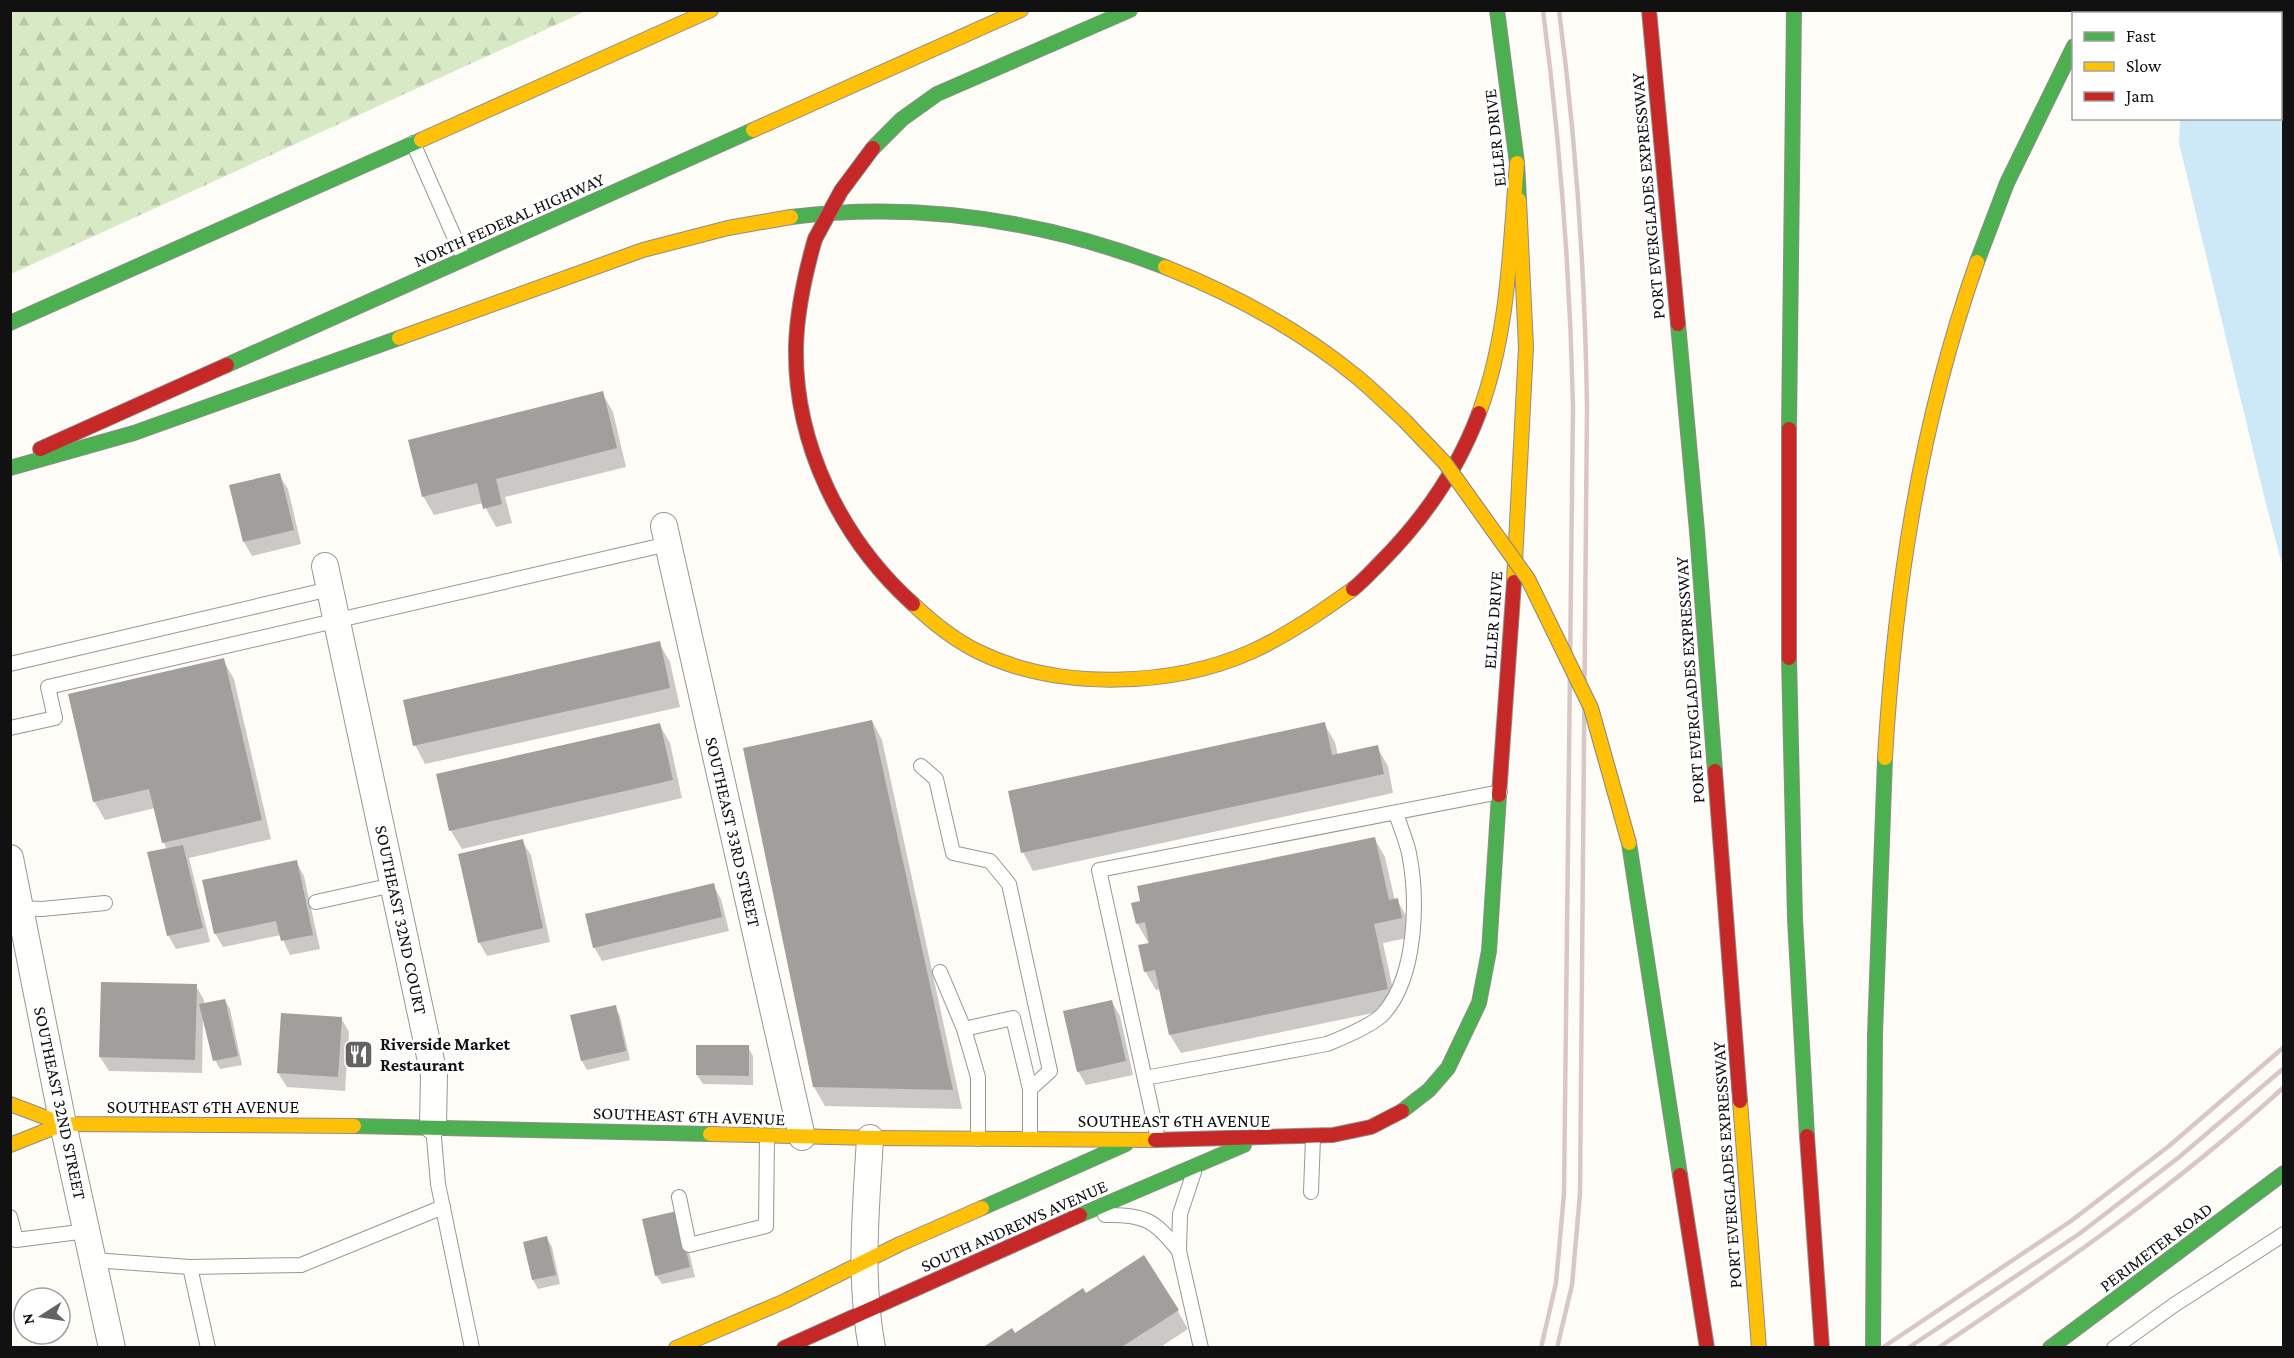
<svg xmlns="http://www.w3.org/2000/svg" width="2294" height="1358" font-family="'Crimson Pro',serif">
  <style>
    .forest { fill: url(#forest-firs) }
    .water { fill: #cde8f7 }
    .shadow { fill: #0003 }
    .building { fill: #a19f9c }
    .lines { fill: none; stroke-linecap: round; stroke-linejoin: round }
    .lane-casing { stroke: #979795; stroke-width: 16 }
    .street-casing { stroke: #979795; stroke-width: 28 }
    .fast-casing { stroke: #8e8d8b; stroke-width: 16 }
    .slow-casing { stroke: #8e8d8b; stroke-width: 16 }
    .jam-casing { stroke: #8e8d8b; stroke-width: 16 }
    .lane { stroke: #fffffe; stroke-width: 14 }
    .street { stroke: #fffffe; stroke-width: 26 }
    .fast { stroke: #4caf50; stroke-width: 14 }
    .slow { stroke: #ffc107; stroke-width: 14 }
    .jam { stroke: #c62828; stroke-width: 14 }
    .rail { stroke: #d9c6c7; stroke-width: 4.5 }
    .slow-bridge-casing { stroke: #858482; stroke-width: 16; stroke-linecap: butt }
    .jam-bridge-casing { stroke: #858482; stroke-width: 16; stroke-linecap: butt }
    .slow-bridge { stroke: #ffc107; stroke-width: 14 }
    .jam-bridge { stroke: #c62828; stroke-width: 14 }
    .labels { text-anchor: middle; stroke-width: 6; stroke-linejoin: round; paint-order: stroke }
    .street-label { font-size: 18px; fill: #111; stroke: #fff }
    .poi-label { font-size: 18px; font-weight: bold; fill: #111; stroke: #fff; text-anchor: start }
  </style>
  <defs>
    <pattern id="forest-firs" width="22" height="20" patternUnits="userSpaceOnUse" patternTransform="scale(1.5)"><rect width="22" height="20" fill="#d8eac5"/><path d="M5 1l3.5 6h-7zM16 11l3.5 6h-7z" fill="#b8c8a8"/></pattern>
  </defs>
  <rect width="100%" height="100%" fill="#fdfcf7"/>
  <polygon class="forest" points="11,10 586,10 586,11 11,274"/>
  <polygon class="water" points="2208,10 2283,11 2283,568 2265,500 2179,143 2180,119 2280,118 2280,14 2206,13"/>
  <g class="shadow">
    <polygon points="602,393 613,412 626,467 505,497 512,523 496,527 483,503 434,515 423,496"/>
    <polygon points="279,475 288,489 301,544 252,556 244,542 231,486"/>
    <polygon points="659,643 670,662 680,707 425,764 415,745"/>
    <polygon points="223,660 234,679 271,839 189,858 210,942 176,949 168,935 167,850 164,843 155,808 105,820 94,801"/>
    <polygon points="872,721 882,740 962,1109 825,1106 814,1087"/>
    <polygon points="659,724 670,743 682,798 462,849 451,831 438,775"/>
    <polygon points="1324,724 1335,742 1338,756 1377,747 1388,766 1393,793 1033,871 1023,852"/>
    <polygon points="1374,838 1385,857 1395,901 1397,900 1408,919 1412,937 1383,943 1397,1008 1181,1053 1170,1035 1161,989 1156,990 1145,971 1149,944 1137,923"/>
    <polygon points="522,841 531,855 550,942 487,956 479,942"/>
    <polygon points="296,862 304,876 320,949 290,955 281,935 223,947 215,933"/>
    <polygon points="713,885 721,899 729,931 602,961 594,947"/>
    <polygon points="196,986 204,1000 204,1005 225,1000 230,1009 242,1065 220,1069 215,1060 203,1019 202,1073 109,1071 100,1057"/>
    <polygon points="1112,1002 1120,1016 1133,1075 1086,1085 1078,1071"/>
    <polygon points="615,1007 620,1016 630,1060 587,1070 582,1061"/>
    <polygon points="341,1018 349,1032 345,1091 287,1087 278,1073"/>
    <polygon points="748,1047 753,1056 753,1085 703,1084 697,1075"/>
    <polygon points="682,1222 695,1277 662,1284 656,1275"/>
    <polygon points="547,1238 552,1247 560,1284 538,1289 533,1280 525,1243"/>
    <polygon points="1086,1295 1177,1310 1188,1329 1159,1348 985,1348 1014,1335"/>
  </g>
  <g class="building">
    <polygon points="603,391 617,448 496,479 502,504 483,509 477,483 422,497 408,440"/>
    <polygon points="280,473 294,530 243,542 229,485"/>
    <polygon points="660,641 670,688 413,746 403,700"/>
    <polygon points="224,658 262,820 162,843 149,789 93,802 68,694"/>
    <polygon points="872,720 953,1090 813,1087 743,748"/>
    <polygon points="1325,722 1332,755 1378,745 1384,774 1021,853 1008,791"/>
    <polygon points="660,723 673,780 449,831 436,774"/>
    <polygon points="1375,837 1389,900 1398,898 1402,918 1374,924 1388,989 1169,1035 1155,970 1144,972 1138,945 1149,943 1145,922 1136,924 1131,903 1140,901 1137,886"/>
    <polygon points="523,839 543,928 478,943 458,854"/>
    <polygon points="183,845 203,928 167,936 147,852"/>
    <polygon points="297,860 313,935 281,941 276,921 214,934 202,880"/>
    <polygon points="714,883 722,917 593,948 585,914"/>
    <polygon points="101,982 197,984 195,1060 99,1057"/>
    <polygon points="225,999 238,1056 213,1061 199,1004"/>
    <polygon points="1112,1000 1126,1061 1077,1072 1063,1011"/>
    <polygon points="616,1005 626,1051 581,1061 570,1015"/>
    <polygon points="281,1013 342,1017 338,1077 277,1073"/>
    <polygon points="696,1045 749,1045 749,1076 696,1075"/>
    <polygon points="677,1211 690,1267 655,1276 642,1219"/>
    <polygon points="547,1236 556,1275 532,1280 523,1242"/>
    <polygon points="1144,1255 1179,1310 1120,1348 982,1348 1012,1328 1015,1333 1083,1288 1086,1293"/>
  </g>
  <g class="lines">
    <defs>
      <g id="lane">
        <polyline points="413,143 464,259"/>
        <polyline points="10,664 330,589"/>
        <polyline points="10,728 55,718 48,687 668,544"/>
        <polyline points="921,766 936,779 953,853 990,861 1009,884 1050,1071 1030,1089"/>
        <polyline points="316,902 393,885"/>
        <polyline points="16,908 42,909 105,903"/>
        <polyline points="940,972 964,1029 978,1077 978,1139"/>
        <polyline points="964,1029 1013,1018 1030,1089 1030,1139"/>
        <path d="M 1145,1078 L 1327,1044 C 1342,1038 1374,1025 1384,1013 C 1417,975 1418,899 1409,853 C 1406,840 1400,826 1396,813"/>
        <polyline points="433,1126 438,1184 472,1348"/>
        <polyline points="1158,1139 1099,870 1500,792"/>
        <polyline points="1194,1172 1180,1214 1179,1251 1201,1348"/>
        <polyline points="1311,1192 1313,1137"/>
        <polyline points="679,1197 689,1245 766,1226 767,1136"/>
        <path d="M 1105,1215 C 1144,1214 1155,1220 1179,1251"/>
        <polyline points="10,1217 16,1240 87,1231"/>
        <polyline points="93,1260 190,1267 301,1265 443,1207"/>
        <polyline points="190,1267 208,1348"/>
        <polyline points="2114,1348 2174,1305 2284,1234"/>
      </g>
      <g id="street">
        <polyline points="664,526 802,1137"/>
        <polyline points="325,566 434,1075 433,1126"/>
        <polyline points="10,858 63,1124 112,1348"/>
        <path d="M 870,1138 C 866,1209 859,1278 872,1348"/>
      </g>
      <g id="fast">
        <polyline points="1497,10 1517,163 1519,200"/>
        <polyline points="873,148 902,119 937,94 1130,10"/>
        <path d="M 791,217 C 919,201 1045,221 1165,267"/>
        <polyline points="1977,262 2007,183 2074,46"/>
        <polyline points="10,323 421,140"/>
        <polyline points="1678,324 1697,531 1715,771"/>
        <polyline points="227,365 753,130"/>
        <polyline points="1789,429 1794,10"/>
        <polyline points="10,468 134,433 399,338"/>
        <polyline points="1789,658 1795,919 1807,1136"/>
        <polyline points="1629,843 1680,1175"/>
        <polyline points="1402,1111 1429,1090 1448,1068 1479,1003 1489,951 1499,795"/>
        <polyline points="354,1126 710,1134"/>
        <polyline points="982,1208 1126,1144"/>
        <polyline points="1080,1215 1244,1145"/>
        <polyline points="1873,1348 1875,1034 1885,758"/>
        <polyline points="2050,1348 2284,1173"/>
      </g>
      <g id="slow">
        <polyline points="2092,14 2094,10"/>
        <polyline points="753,130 1021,10"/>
        <polyline points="421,140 711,10"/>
        <path d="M 1165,267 C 1233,294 1301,331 1357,377 C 1374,391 1389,406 1405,421"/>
        <polyline points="399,338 643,250 728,228 791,217"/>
        <path d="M 1479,413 C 1509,333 1510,246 1517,163"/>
        <polyline points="1514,582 1526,347 1519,200"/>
        <path d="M 913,604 C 933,623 954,640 979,652 C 1059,691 1173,687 1253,651 C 1289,634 1321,612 1353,589"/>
        <path d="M 1885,758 C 1895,587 1920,424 1977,262"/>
        <polyline points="1740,1101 1759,1348"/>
        <polyline points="10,1104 63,1124 354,1126"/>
        <polyline points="710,1134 870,1138 1155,1140"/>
        <polyline points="10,1145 63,1124"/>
        <polyline points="676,1348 785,1301 900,1244 982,1208"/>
      </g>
      <g id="jam">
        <polyline points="1649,10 1678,324"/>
        <path d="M 815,239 C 805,274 797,310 796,346 C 794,444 841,539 913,604"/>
        <polyline points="40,449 227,365"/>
        <path d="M 1353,589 C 1363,581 1371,572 1380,563 C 1423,520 1458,469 1479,413"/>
        <polyline points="1789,658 1789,429"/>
        <polyline points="1715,771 1740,1101"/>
        <polyline points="1499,795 1514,582"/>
        <polyline points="1807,1136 1822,1348"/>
        <polyline points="1155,1140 1333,1135 1371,1127 1402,1111"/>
        <polyline points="1680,1175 1707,1348"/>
        <polyline points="784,1348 1080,1215"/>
      </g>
    </defs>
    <use href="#lane" class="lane-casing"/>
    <use href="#street" class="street-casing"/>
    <use href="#fast" class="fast-casing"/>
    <use href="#slow" class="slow-casing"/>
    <use href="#jam" class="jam-casing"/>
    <use href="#lane" class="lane"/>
    <use href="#street" class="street"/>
    <use href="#fast" class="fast"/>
    <use href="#slow" class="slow"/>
    <use href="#jam" class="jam"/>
    <g class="rail">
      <path d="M 1541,1348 L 1556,1283 L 1564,1194 L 1573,406 C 1570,274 1560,142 1543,10"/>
      <path d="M 1557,1348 L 1572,1285 L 1580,1194 L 1587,406 C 1585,274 1576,141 1559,10"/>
      <polyline points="1882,1348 2071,1221 2169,1146 2284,1047"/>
      <polyline points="1908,1348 2079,1234 2178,1158 2284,1068"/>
      <path d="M 1938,1348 C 2058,1268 2177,1185 2284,1087"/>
    </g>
    <defs>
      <polyline id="slow-bridge" points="1405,421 1445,463 1528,579 1591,708 1629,843"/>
      <polyline id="jam-bridge" points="815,239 841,191 873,148"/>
    </defs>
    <use href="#slow-bridge" class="slow-bridge-casing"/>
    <use href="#jam-bridge" class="jam-bridge-casing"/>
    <use href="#slow-bridge" class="slow-bridge"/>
    <use href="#jam-bridge" class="jam-bridge"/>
  </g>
  <defs>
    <symbol id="restaurant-square" viewBox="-11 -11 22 22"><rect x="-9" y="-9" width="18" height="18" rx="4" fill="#646362" stroke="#fff"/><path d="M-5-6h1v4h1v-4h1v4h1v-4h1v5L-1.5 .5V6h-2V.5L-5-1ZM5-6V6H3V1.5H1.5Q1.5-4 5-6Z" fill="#fff"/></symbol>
  </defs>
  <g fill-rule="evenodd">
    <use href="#restaurant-square" x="342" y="1038" width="33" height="33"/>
  </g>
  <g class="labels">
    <g class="street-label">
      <text transform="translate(1495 138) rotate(-96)" y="6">ELLER DRIVE</text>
      <text transform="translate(1648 196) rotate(-95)" y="6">PORT EVERGLADES EXPRESSWAY</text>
      <text transform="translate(509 220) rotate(-24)" y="6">NORTH FEDERAL HIGHWAY</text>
      <text transform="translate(1493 620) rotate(-86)" y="6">ELLER DRIVE</text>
      <text transform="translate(1690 680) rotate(-94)" y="6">PORT EVERGLADES EXPRESSWAY</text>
      <text transform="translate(733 832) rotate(77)" y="6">SOUTHEAST 33RD STREET</text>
      <text transform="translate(401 920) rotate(78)" y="6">SOUTHEAST 32ND COURT</text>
      <text transform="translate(60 1103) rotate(78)" y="6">SOUTHEAST 32ND STREET</text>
      <text x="203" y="1113">SOUTHEAST 6TH AVENUE</text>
      <text transform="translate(689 1116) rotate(2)" y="6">SOUTHEAST 6TH AVENUE</text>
      <text x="1174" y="1127">SOUTHEAST 6TH AVENUE</text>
      <text transform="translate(1727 1165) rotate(-94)" y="6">PORT EVERGLADES EXPRESSWAY</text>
      <text transform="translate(1014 1226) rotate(-24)" y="6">SOUTH ANDREWS AVENUE</text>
      <text transform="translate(2156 1247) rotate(-37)" y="6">PERIMETER ROAD</text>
    </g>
    <g class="poi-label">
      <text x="380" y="1050">Riverside Market<tspan x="380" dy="21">Restaurant</tspan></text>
    </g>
  </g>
  <rect width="2294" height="1358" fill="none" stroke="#111111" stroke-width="24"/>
  <rect x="2072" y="12" width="210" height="108" fill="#ffffff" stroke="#a0a0a0" stroke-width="1.5"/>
  <rect x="2084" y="32" width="30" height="9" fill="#4caf50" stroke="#a0a0a0" stroke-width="1.5"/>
  <text x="2126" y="42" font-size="18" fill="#111111">Fast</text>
  <rect x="2084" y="62" width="30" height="9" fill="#ffc107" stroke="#a0a0a0" stroke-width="1.5"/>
  <text x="2126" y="72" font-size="18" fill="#111111">Slow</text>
  <rect x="2084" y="92" width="30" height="9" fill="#c62828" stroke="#a0a0a0" stroke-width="1.5"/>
  <text x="2126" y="102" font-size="18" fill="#111111">Jam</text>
  <g transform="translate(42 1316) rotate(258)"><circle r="28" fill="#ffffff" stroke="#a0a0a0" stroke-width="1.5"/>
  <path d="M0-4.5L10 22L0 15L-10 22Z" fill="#646362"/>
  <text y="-9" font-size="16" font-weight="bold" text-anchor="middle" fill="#111111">N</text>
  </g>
</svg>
